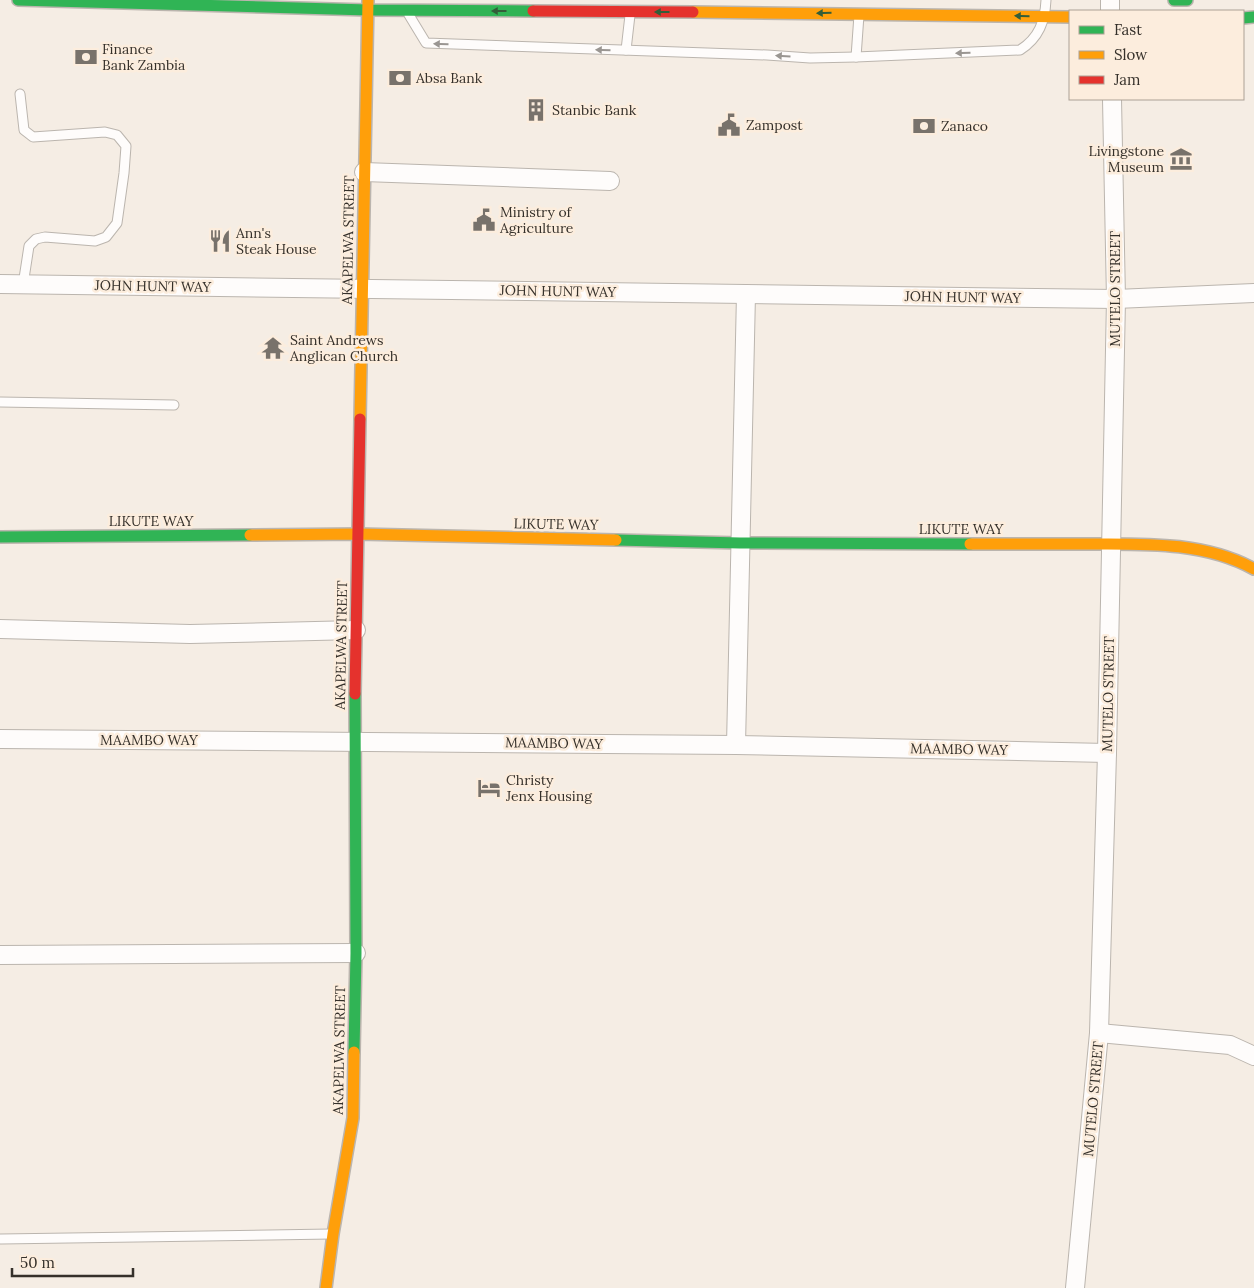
<svg xmlns="http://www.w3.org/2000/svg" width="1254" height="1288" font-family="Lora,serif">
  <style>
    .lines { fill: none; stroke-linecap: round; stroke-linejoin: round }
    .lane-casing { stroke: #bbb5ae; stroke-width: 11 }
    .street-casing { stroke: #bbb5ae; stroke-width: 20 }
    .fast-casing { stroke: #bbb5ae; stroke-width: 14 }
    .slow-casing { stroke: #bbb5ae; stroke-width: 14 }
    .jam-casing { stroke: #bbb5ae; stroke-width: 14 }
    .lane { stroke: #fefcfb; stroke-width: 9 }
    .street { stroke: #fefcfb; stroke-width: 18 }
    .fast { stroke: #30b455; stroke-width: 11 }
    .slow { stroke: #ff9f0a; stroke-width: 11 }
    .jam { stroke: #e5322d; stroke-width: 11 }
    .oneway { fill: #335e39 }
    .oneway2 { fill: #9a9692 }
    .labels { text-anchor: middle; stroke-width: 5; stroke-linejoin: round; paint-order: stroke }
    .poi-label { font-size: 14px; fill: #35302a; stroke: #fceddd; text-anchor: start }
    .street-label { font-size: 14px; fill: #35302a; stroke: #fceddd }
  </style>
  <rect width="100%" height="100%" fill="#f5ede4"/>
  <g class="lines">
    <defs>
      <g id="lane">
        <path d="M 409,15 L 426,43 L 767,55 L 810,58 L 856,57 L 1020,50 C 1039,38 1045,21 1046,0"/>
        <polyline points="626,50 630,15"/>
        <polyline points="856,57 859,15"/>
        <polyline points="20,94 24,130 33,137 105,132 117,135 126,146 124,173 117,223 106,237 95,241 45,237 36,239 29,246 23,285"/>
        <polyline points="0,402 174,405"/>
        <polyline points="1,1239 331,1234"/>
      </g>
      <g id="street">
        <polyline points="1110,0 1110,11"/>
        <polyline points="364,172 610,181"/>
        <polyline points="0,284 1116,299 1254,293"/>
        <polyline points="0,629 190,634 356,630"/>
        <polyline points="0,739 736,745 1107,753"/>
        <polyline points="736,745 746,294"/>
        <polyline points="0,955 356,953"/>
        <polyline points="1099,1033 1230,1045 1254,1056"/>
        <polyline points="1075,1288 1099,1033 1107,753 1116,299 1112,99"/>
      </g>
      <g id="fast">
        <polyline points="18,0 368,10 533,11"/>
        <polyline points="1174,0 1187,0"/>
        <polyline points="1243,18 1254,17"/>
        <polyline points="0,537 250,535"/>
        <polyline points="616,540 740,543 970,544"/>
        <polyline points="354,1052 356,953 355,694"/>
      </g>
      <g id="slow">
        <polyline points="693,12 1070,17"/>
        <polyline points="360,419 368,0"/>
        <polyline points="250,535 359,534 616,540"/>
        <path d="M 970,544 C 1009,544 1047,544 1085,544 C 1142,544 1203,541 1254,569"/>
        <polyline points="326,1288 333,1234 353,1118 354,1052"/>
      </g>
      <g id="jam">
        <polyline points="533,11 693,12"/>
        <polyline points="355,694 360,419"/>
      </g>
    </defs>
    <use href="#lane" class="lane-casing"/>
    <use href="#street" class="street-casing"/>
    <use href="#fast" class="fast-casing"/>
    <use href="#slow" class="slow-casing"/>
    <use href="#jam" class="jam-casing"/>
    <use href="#lane" class="lane"/>
    <use href="#street" class="street"/>
    <use href="#fast" class="fast"/>
    <use href="#slow" class="slow"/>
    <use href="#jam" class="jam"/>
  </g>
  <defs><path id="oneway-solid" d="M-6-.8H1V-3.2L6.5 0L1 3.2V.8H-6Z" transform="scale(1.25)"/></defs>
  <g class="oneway">
    <use href="#oneway-solid" transform="translate(499 11) rotate(-180)"/>
    <use href="#oneway-solid" transform="translate(662 12) rotate(-180)"/>
    <use href="#oneway-solid" transform="translate(824 13) rotate(179)"/>
    <use href="#oneway-solid" transform="translate(1022 16) rotate(-179)"/>
  </g>
  <g class="oneway2">
    <use href="#oneway-solid" transform="translate(441 44) rotate(-178)"/>
    <use href="#oneway-solid" transform="translate(603 50) rotate(-178)"/>
    <use href="#oneway-solid" transform="translate(963 53) rotate(178)"/>
    <use href="#oneway-solid" transform="translate(783 56) rotate(-176)"/>
  </g>
  <defs>
    <symbol id="bank-bare" viewBox="-9 -9 18 18"><path d="M-6-4H6V4H-6ZM0-2.3a2.3 2.3 0 1 0 0 4.6a2.3 2.3 0 1 0 0-4.6Z" fill="#78726b" stroke="#fceddd" stroke-width="2.5" paint-order="stroke"/></symbol>
    <symbol id="building-bare" viewBox="-9 -9 18 18"><path d="M-4-6H4V6H1V3H-1V6H-4ZM-2.5-4.3h1.7v1.8h-1.7ZM.8-4.3h1.7v1.8H.8ZM-2.5-1h1.7V.8h-1.7ZM.8-1h1.7V.8H.8Z" fill="#78726b" stroke="#fceddd" stroke-width="2.5" paint-order="stroke"/></symbol>
    <symbol id="civic-bare" viewBox="-9 -9 18 18"><path d="M-.6-6.5H3V-4.5H.6V-3L4-1V1h2V6H-6V1h2V-1L-.6-3ZM-1.2 2.5V6h2.4V2.5Z" fill="#78726b" stroke="#fceddd" stroke-width="2.5" paint-order="stroke"/></symbol>
    <symbol id="museum-bare" viewBox="-9 -9 18 18"><path d="M0-6L6-3V-2H-6V-3ZM-5-1h2V3h-2ZM-1-1h2V3h-2ZM3-1h2V3H3ZM-6 4H6V6H-6Z" fill="#78726b" stroke="#fceddd" stroke-width="2.5" paint-order="stroke"/></symbol>
    <symbol id="restaurant-bare" viewBox="-9 -9 18 18"><path d="M-5-6h1v4h1v-4h1v4h1v-4h1v5L-1.5 .5V6h-2V.5L-5-1ZM5-6V6H3V1.5H1.5Q1.5-4 5-6Z" fill="#78726b" stroke="#fceddd" stroke-width="2.5" paint-order="stroke"/></symbol>
    <symbol id="temple-bare" viewBox="-9 -9 18 18"><path d="M0-6L5-2H3V0L6.5 2.5H4V6H1.5V3h-3V6H-4V2.5H-6.5L-3 0V-2H-5Z" fill="#78726b" stroke="#fceddd" stroke-width="2.5" paint-order="stroke"/></symbol>
    <symbol id="hotel-bare" viewBox="-9 -9 18 18"><path d="M-6-4.5h1.5V1H6V5H4.5V3h-9V5H-6ZM-4 0a1.8 1.8 0 1 1 3.6 0ZM.5 0V-2.5h3Q6-2.5 6 0Z" fill="#78726b" stroke="#fceddd" stroke-width="2.5" paint-order="stroke"/></symbol>
  </defs>
  <g fill-rule="evenodd">
    <use href="#bank-bare" x="70" y="41" width="32" height="32"/>
    <use href="#bank-bare" x="384" y="62" width="32" height="32"/>
    <use href="#building-bare" x="520" y="94" width="32" height="32"/>
    <use href="#civic-bare" x="713" y="109" width="32" height="32"/>
    <use href="#bank-bare" x="908" y="110" width="32" height="32"/>
    <use href="#museum-bare" x="1165" y="143" width="32" height="32"/>
    <use href="#civic-bare" x="468" y="204" width="32" height="32"/>
    <use href="#restaurant-bare" x="204" y="225" width="32" height="32"/>
    <use href="#temple-bare" x="257" y="332" width="32" height="32"/>
    <use href="#hotel-bare" x="473" y="772" width="32" height="32"/>
  </g>
  <g class="labels">
    <g class="poi-label">
      <text x="102" y="54">Finance<tspan x="102" dy="16">Bank Zambia</tspan></text>
      <text x="416" y="83">Absa Bank</text>
      <text x="552" y="115">Stanbic Bank</text>
      <text x="746" y="130">Zampost</text>
      <text x="941" y="131">Zanaco</text>
      <text x="1164" y="156" text-anchor="end">Livingstone<tspan x="1164" dy="16">Museum</tspan></text>
      <text x="500" y="217">Ministry of<tspan x="500" dy="16">Agriculture</tspan></text>
      <text x="236" y="238">Ann's<tspan x="236" dy="16">Steak House</tspan></text>
      <text x="290" y="345">Saint Andrews<tspan x="290" dy="16">Anglican Church</tspan></text>
      <text x="506" y="785">Christy<tspan x="506" dy="16">Jenx Housing</tspan></text>
    </g>
    <g class="street-label">
      <text transform="translate(348 240) rotate(-89)" y="5">AKAPELWA STREET</text>
      <text transform="translate(153 286) rotate(1)" y="5">JOHN HUNT WAY</text>
      <text transform="translate(1115 289) rotate(-90)" y="5">MUTELO STREET</text>
      <text transform="translate(558 291) rotate(1)" y="5">JOHN HUNT WAY</text>
      <text transform="translate(963 297) rotate(1)" y="5">JOHN HUNT WAY</text>
      <text x="151" y="526">LIKUTE WAY</text>
      <text transform="translate(556 524) rotate(1)" y="5">LIKUTE WAY</text>
      <text x="961" y="534">LIKUTE WAY</text>
      <text transform="translate(341 645) rotate(-89)" y="5">AKAPELWA STREET</text>
      <text transform="translate(1108 694) rotate(-89)" y="5">MUTELO STREET</text>
      <text x="149" y="745">MAAMBO WAY</text>
      <text transform="translate(554 743) rotate(1)" y="5">MAAMBO WAY</text>
      <text transform="translate(959 749) rotate(1)" y="5">MAAMBO WAY</text>
      <text transform="translate(339 1050) rotate(-89)" y="5">AKAPELWA STREET</text>
      <text transform="translate(1093 1099) rotate(-85)" y="5">MUTELO STREET</text>
    </g>
  </g>
  <rect x="1069" y="10" width="175" height="90" fill="#fceddd" stroke="#aca195"/>
  <rect x="1079" y="26" width="25" height="8" fill="#30b455" stroke="#aca195"/>
  <text x="1114" y="35" font-size="15" fill="#35302a">Fast</text>
  <rect x="1079" y="51" width="25" height="8" fill="#ff9f0a" stroke="#aca195"/>
  <text x="1114" y="60" font-size="15" fill="#35302a">Slow</text>
  <rect x="1079" y="76" width="25" height="8" fill="#e5322d" stroke="#aca195"/>
  <text x="1114" y="85" font-size="15" fill="#35302a">Jam</text>
  <path d="M12 1268v8h121v-8" fill="none" stroke="#35302a" stroke-width="2.5"/>
  <text x="20" y="1268" font-size="15" fill="#35302a" stroke="#fceddd" stroke-width="4" paint-order="stroke">50 m</text>
</svg>
